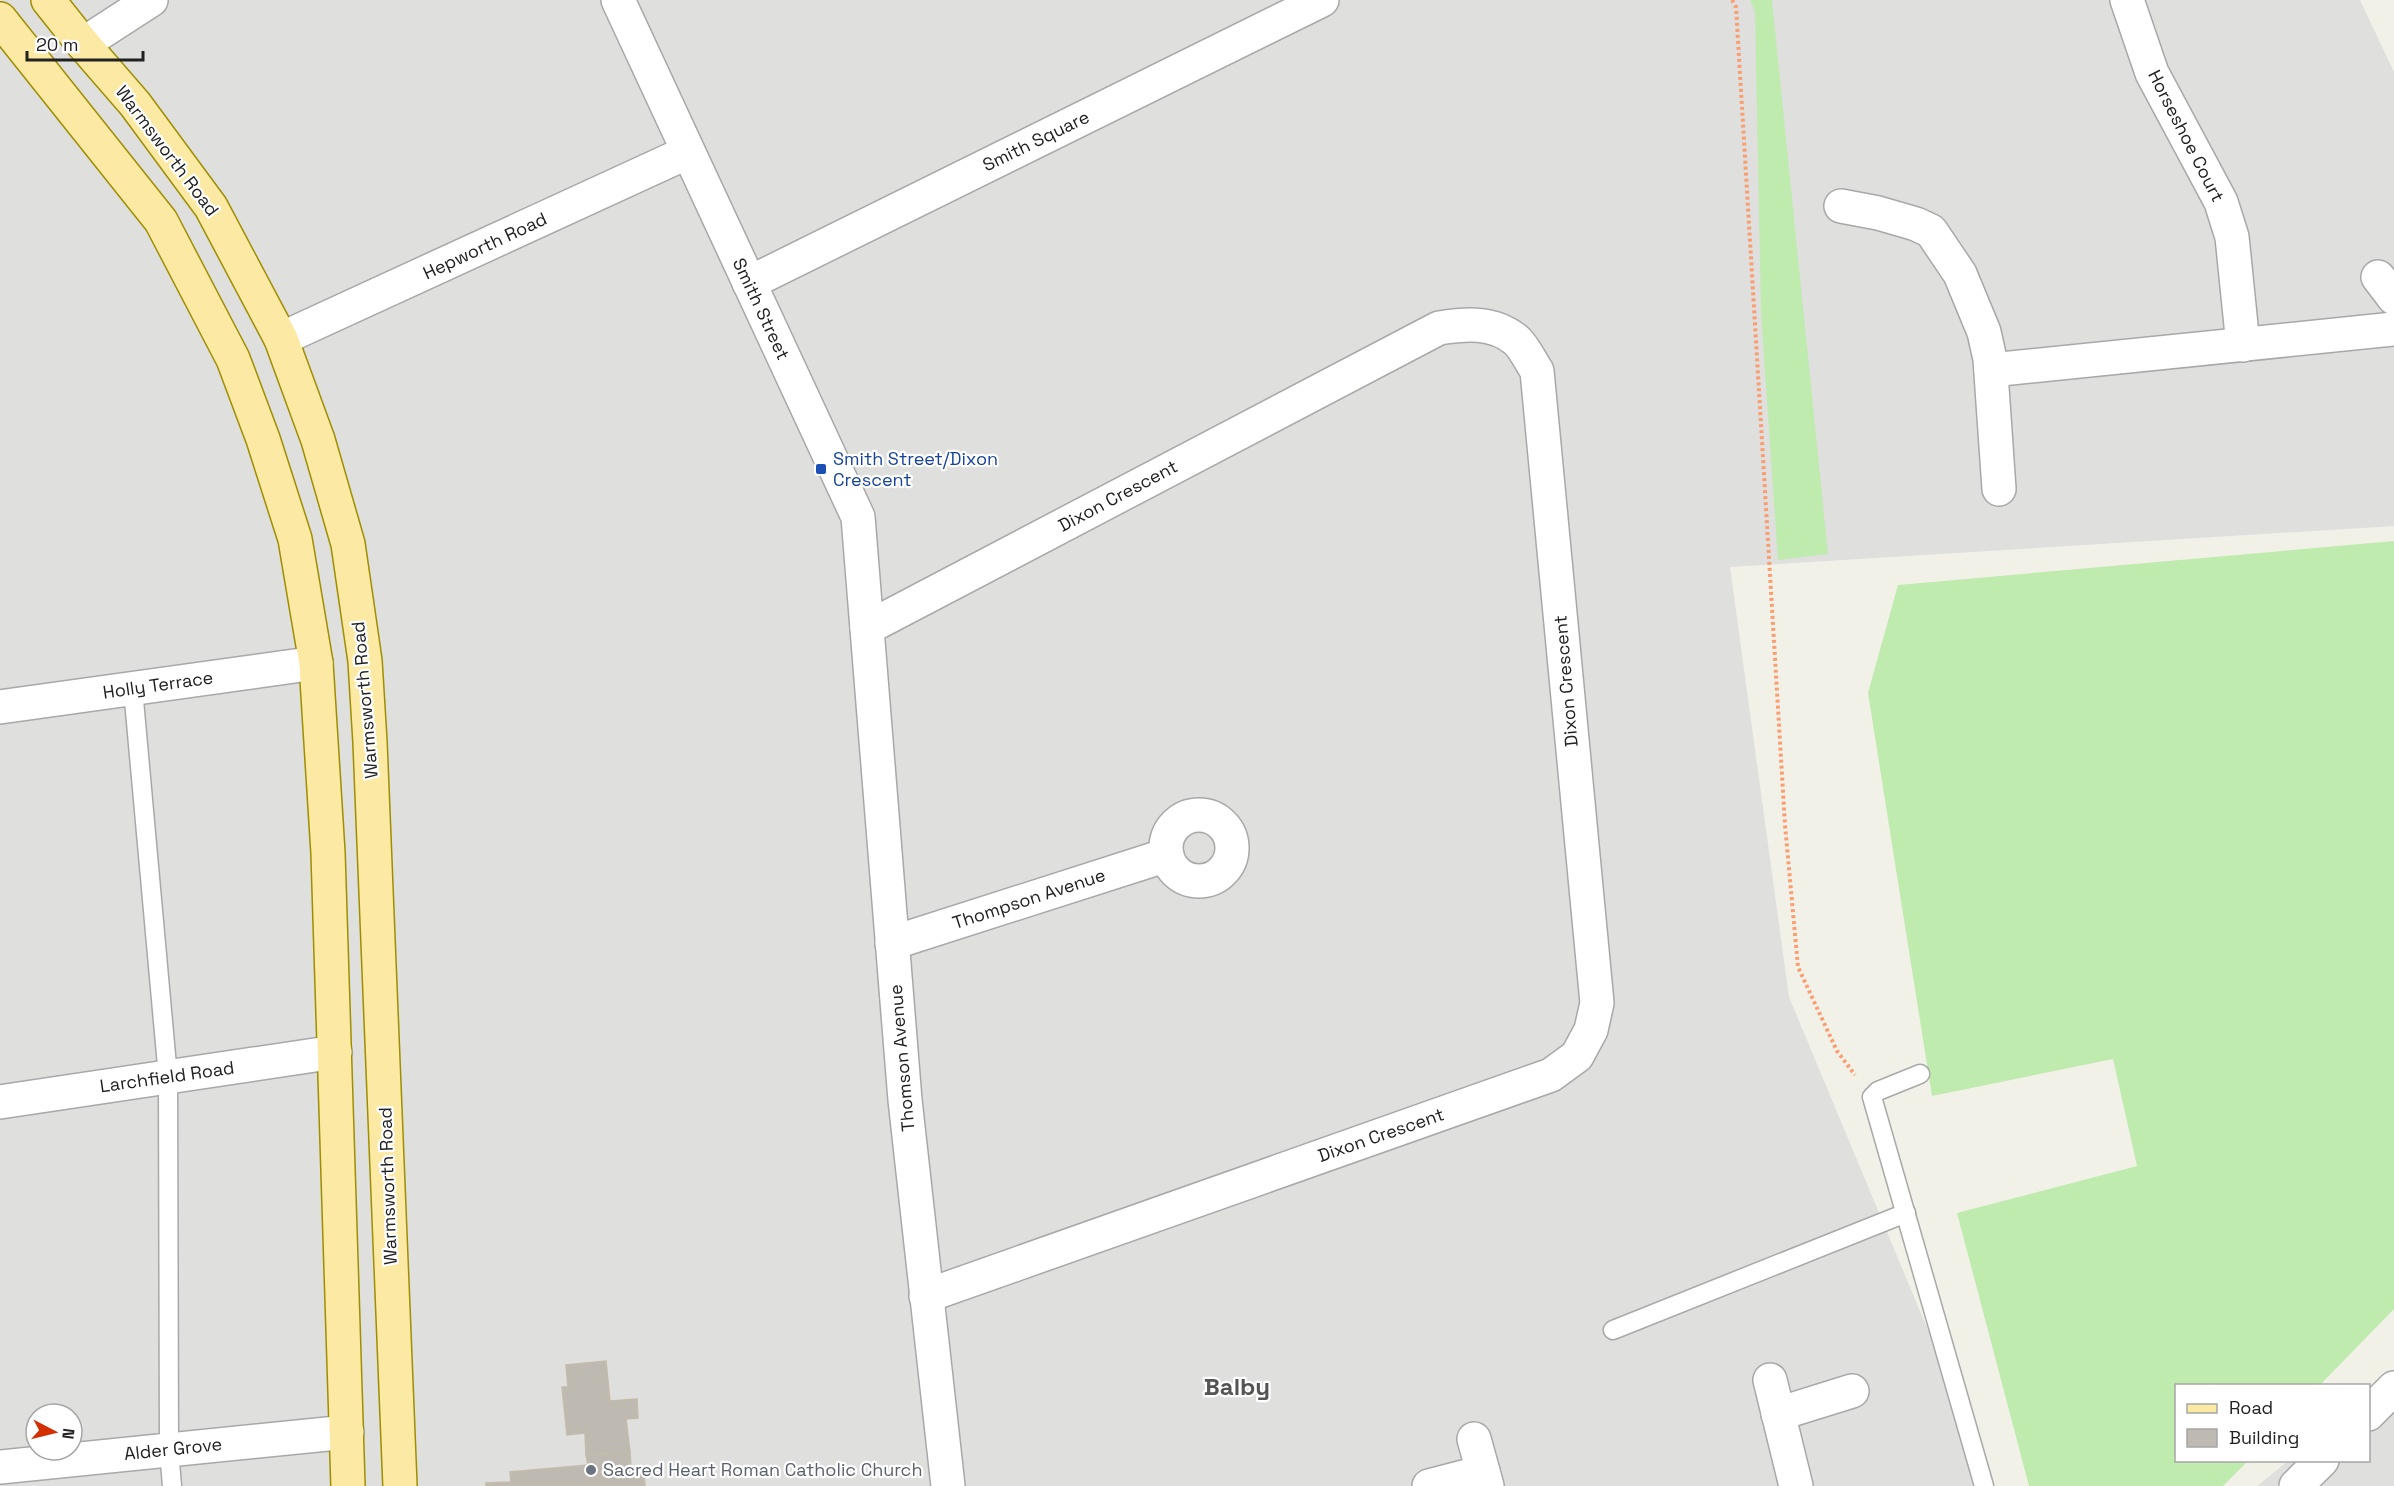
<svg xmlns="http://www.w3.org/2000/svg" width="2394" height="1486" font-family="'Space Grotesk',sans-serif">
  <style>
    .residential { fill: #dfdfde; fill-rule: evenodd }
    .grass { fill: #bfebaf }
    .building { fill: #bfbab1; stroke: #c4bbaa; stroke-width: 1.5 }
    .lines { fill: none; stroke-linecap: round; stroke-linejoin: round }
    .service-casing { stroke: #a8a8a8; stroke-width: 21 }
    .minor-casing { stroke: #a8a8a8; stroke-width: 36 }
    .primary-casing { stroke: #9f8e00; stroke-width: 36 }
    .path { stroke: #fa9e71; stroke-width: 4; stroke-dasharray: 3 3; stroke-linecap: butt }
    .service { stroke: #fff; stroke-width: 18 }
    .minor { stroke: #fff; stroke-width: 33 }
    .primary { stroke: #fce9a3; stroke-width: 33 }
    .transit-dot { fill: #1a4fb4; stroke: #fff; stroke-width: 2 }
    .worship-dot { fill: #6b7280; stroke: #fff; stroke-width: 2 }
    .labels { text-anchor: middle; stroke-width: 4.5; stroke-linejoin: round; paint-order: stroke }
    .street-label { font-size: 18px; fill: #212121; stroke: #fff }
    .transit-label { font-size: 18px; fill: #164399; stroke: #fff; text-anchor: start }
    .worship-label { font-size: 18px; fill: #5b616d; stroke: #fff; text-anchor: start }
    .district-label { font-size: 24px; font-weight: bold; fill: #545454; stroke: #fff }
  </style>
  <rect width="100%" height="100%" fill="#f2f1e8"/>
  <g class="residential">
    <path d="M 0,0 L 2360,0 L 2394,72 L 2394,526 L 1730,567 L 1789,997 L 1993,1486 L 0,1486 ZM 36,1414 L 72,1414 L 72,1450 L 36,1450 Z"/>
    <polygon points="2394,1373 2394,1486 2257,1486 2288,1461 2368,1460 2369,1394"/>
  </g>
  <g class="grass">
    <polygon points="1750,0 1772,0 1828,554 1778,560 1761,313 1755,12"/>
    <polygon points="2394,541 2394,1309 2320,1385 2176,1386 2176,1460 2248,1461 2223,1486 2029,1486 1957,1213 2137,1166 2113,1059 1932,1096 1868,693 1898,585"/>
  </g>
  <g class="building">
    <polygon points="606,1361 610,1401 637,1399 638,1418 626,1419 630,1452 586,1455 585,1433 567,1435 562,1387 568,1387 566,1365"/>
    <polygon points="630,1452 631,1467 643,1466 645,1486 486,1486 486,1483 511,1482 510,1472 588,1465 586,1455"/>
  </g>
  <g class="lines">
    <defs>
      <g id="service">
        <polyline points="133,689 168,1077 169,1450 172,1486"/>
        <polyline points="1920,1074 1878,1091 1872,1097 1984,1486"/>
        <polyline points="1613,1330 1906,1213"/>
      </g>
      <g id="minor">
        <polyline points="618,0 858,517 905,1100 948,1486"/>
        <polyline points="2127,0 2152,73 2221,202 2232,237 2243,345"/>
        <polyline points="83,44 151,0"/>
        <polyline points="1841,206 1878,213 1916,224 1931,231 1960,274 1984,332 1990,359 1999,489"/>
        <polyline points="2378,277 2394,298"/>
        <polyline points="749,283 1322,0"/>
        <polyline points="281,339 688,152"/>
        <polyline points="1991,370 2394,329"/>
        <path d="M 867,628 L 1439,328 C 1465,324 1493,321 1516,340 C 1524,347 1531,362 1537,371 L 1597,1003 L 1591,1030 L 1577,1056 L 1551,1075 L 926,1296"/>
        <polyline points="0,707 316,663"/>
        <circle cx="1199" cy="848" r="33"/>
        <polyline points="892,943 1167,855"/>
        <polyline points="0,1102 335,1052"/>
        <polyline points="1770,1380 1796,1486"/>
        <polyline points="1778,1414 1852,1391"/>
        <polyline points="2368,1414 2394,1388"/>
        <polyline points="1474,1439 1487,1486"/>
        <polyline points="0,1467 347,1432"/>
        <polyline points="1429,1486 1483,1472"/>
        <polyline points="2296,1486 2322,1460"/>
      </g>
      <g id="primary">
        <polyline points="48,0 83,44 135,104 211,207 281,339 318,440 348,544 365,661 370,742 400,1486"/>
        <polyline points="0,19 161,221 233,359 263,439 295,539 316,663 328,853 348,1486"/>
      </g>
    </defs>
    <use href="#service" class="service-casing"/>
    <use href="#minor" class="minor-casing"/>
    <use href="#primary" class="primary-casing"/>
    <polyline class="path" points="1732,0 1736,7 1785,825 1798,967 1837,1051 1855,1075"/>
    <use href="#service" class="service"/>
    <use href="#minor" class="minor"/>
    <use href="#primary" class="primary"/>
  </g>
  <rect class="transit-dot" x="815" y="463" width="12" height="12" rx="3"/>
  <circle class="worship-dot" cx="591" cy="1470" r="6"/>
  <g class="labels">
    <g class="street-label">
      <text transform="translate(2186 136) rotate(63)" y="6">Horseshoe Court</text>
      <text transform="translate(1036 141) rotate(-26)" y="6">Smith Square</text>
      <text transform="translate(167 151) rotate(53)" y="6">Warmsworth Road</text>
      <text transform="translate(485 246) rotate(-25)" y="6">Hepworth Road</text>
      <text transform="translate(761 309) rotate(65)" y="6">Smith Street</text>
      <text transform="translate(1118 496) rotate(-28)" y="6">Dixon Crescent</text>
      <text transform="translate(1566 681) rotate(-95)" y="6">Dixon Crescent</text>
      <text transform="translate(158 685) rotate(-8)" y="6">Holly Terrace</text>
      <text transform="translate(365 700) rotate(-95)" y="6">Warmsworth Road</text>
      <text transform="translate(1029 899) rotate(-18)" y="6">Thompson Avenue</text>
      <text transform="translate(902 1058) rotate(-95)" y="6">Thomson Avenue</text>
      <text transform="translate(167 1077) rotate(-8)" y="6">Larchfield Road</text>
      <text transform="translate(1381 1135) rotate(-19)" y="6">Dixon Crescent</text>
      <text transform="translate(388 1186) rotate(-92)" y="6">Warmsworth Road</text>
      <text transform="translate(173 1449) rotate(-6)" y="6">Alder Grove</text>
    </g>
    <g class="transit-label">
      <text x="833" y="465">Smith Street/Dixon<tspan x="833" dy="21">Crescent</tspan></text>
    </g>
    <g class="worship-label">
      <text x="603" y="1476">Sacred Heart Roman Catholic Church</text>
    </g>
    <g class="district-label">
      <text x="1237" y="1395">Balby</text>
    </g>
  </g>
  <rect x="2175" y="1384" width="195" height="78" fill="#ffffff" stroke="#a6a6a6" stroke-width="1.5"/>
  <rect x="2187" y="1404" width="30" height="9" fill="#fce9a3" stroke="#a6a6a6" stroke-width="1.5"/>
  <text x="2229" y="1414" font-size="18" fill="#212121">Road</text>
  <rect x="2187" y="1429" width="30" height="18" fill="#bfbab1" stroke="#a6a6a6" stroke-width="1.5"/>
  <text x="2229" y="1444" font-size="18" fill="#212121">Building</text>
  <g transform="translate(54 1432) rotate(97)"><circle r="28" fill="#ffffff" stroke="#a6a6a6" stroke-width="1.5"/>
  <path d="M0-4.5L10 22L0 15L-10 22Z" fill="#d32f00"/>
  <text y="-9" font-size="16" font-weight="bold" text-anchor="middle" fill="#212121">N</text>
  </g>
  <path d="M27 51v9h116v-9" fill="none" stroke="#212121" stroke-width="3"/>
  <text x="36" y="51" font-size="18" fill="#212121" stroke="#ffffff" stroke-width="4.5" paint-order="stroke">20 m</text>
</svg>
